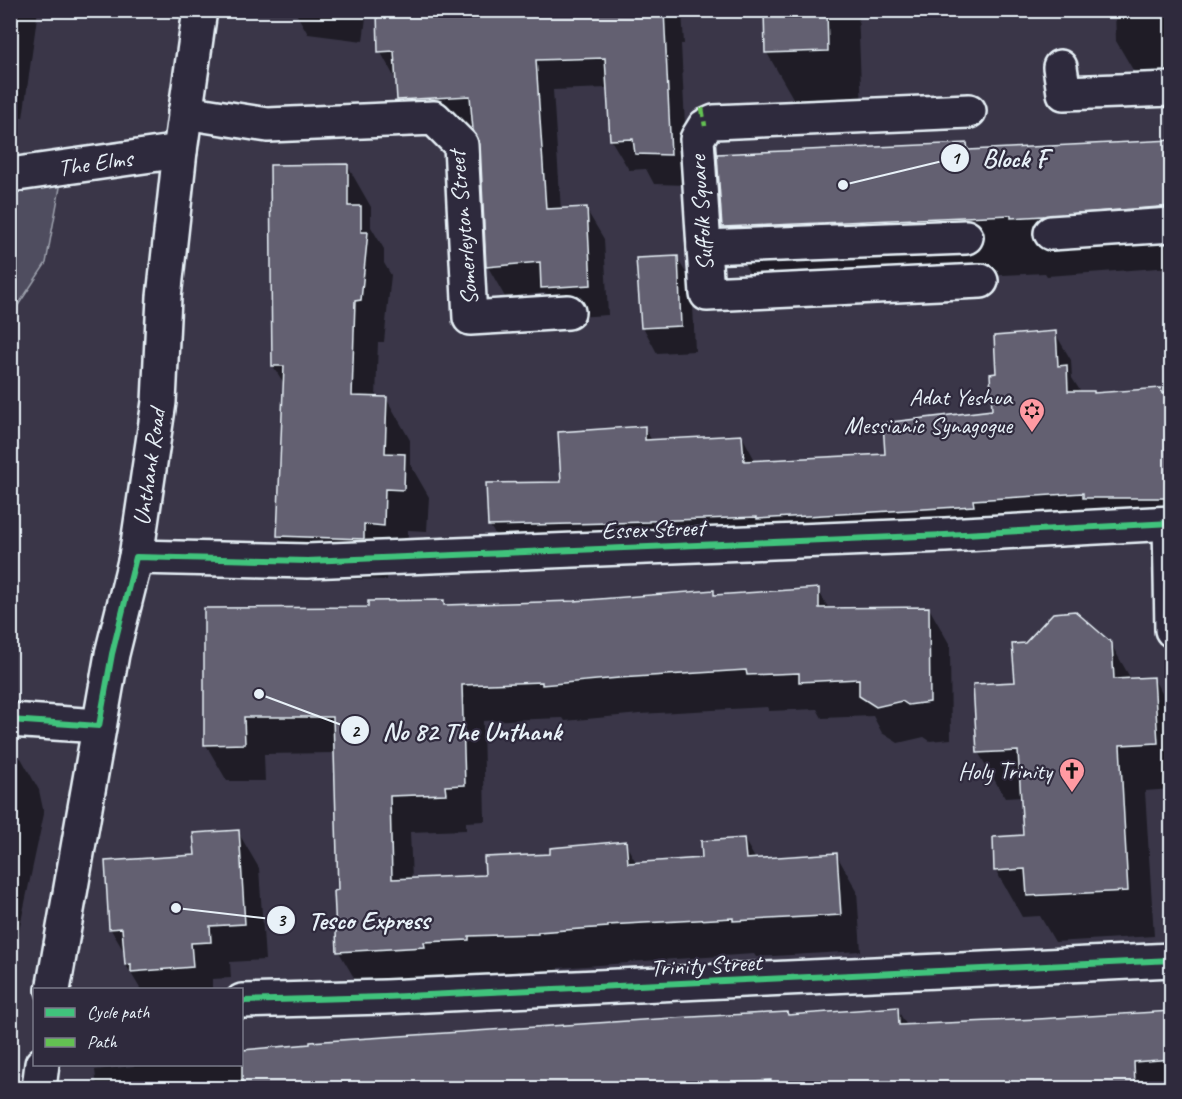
<svg xmlns="http://www.w3.org/2000/svg" width="1182" height="1099" font-family="Caveat,sans-serif">
  <style>
    .green { fill: #504e5f; stroke: #9ca0ac; stroke-width: 1.5 }
    .shadow { fill: #0007 }
    .building { fill: #636171; stroke: #e8f1f8; stroke-width: 1.5 }
    .lines { fill: none; stroke-linecap: round; stroke-linejoin: round }
    .minor-casing { stroke: #e8f1f8; stroke-width: 38 }
    .minor { stroke: #2f2a3d; stroke-width: 33 }
    .quiet { stroke: #63c152; stroke-width: 4.5; stroke-dasharray: 9 4.5; stroke-linecap: butt }
    .cycleway-casing { stroke: #2f2a3d; stroke-width: 10 }
    .cycleway { stroke: #40c37c; stroke-width: 6 }
    .labels { text-anchor: middle; stroke-width: 4.5; stroke-linejoin: round; paint-order: stroke }
    .street-label { font-size: 24px; fill: #e8f1f8; stroke: #2f2a3d }
    .poi-label { font-size: 24px; fill: #e8f1f8; stroke: #2f2a3d; text-anchor: end }
    .leader { fill: none; stroke: #e8f1f8; stroke-width: 2 }
    .callout-dot { fill: #e8f1f8; stroke: #2f2a3d; stroke-width: 2 }
    .mark-label { font-size: 18px; text-anchor: middle; font-weight: bold; fill: #111 }
    .callout-label { font-size: 26px; text-anchor: middle; font-weight: bold; fill: #e8f1f8; stroke: #2f2a3d; stroke-width: 4.5; stroke-linejoin: round; paint-order: stroke }
  </style>
  <rect width="100%" height="100%" fill="#3a3648"/>
  <filter id="ink" filterUnits="userSpaceOnUse"><feTurbulence type="fractalNoise" baseFrequency=".0167" numOctaves="2"/><feDisplacementMap in="SourceGraphic" scale="12" xChannelSelector="R" yChannelSelector="G"/><feConvolveMatrix kernelMatrix="1 2 1 2 8 2 1 2 1" color-interpolation-filters="sRGB"/></filter>
  <g filter="url(#ink)">
    <polygon class="green" points="61,182 46,263 11,316 11,193"/>
    <g class="shadow">
      <polygon points="10,10 38,10 23,118 10,116"/>
      <polygon points="294,10 367,10 363,41 308,34"/>
      <polygon points="378,10 682,10 684,44 681,44 688,185 654,184 646,169 629,170 611,140 608,88 553,90 561,210 586,209 604,239 608,315 560,318 546,293 505,297 488,267 481,144 474,127 416,130 399,100 397,82 380,51"/>
      <polygon points="765,10 858,10 862,110 801,112 767,53"/>
      <polygon points="1115,10 1172,10 1172,99 1150,99 1116,41"/>
      <polygon points="1172,142 1172,267 1047,276 1045,273 757,286 723,227 718,155 967,144 970,151"/>
      <polygon points="347,165 371,207 371,227 384,249 384,263 391,275 384,342 378,342 376,398 386,398 410,440 410,464 429,497 427,531 408,530 407,567 388,566 387,580 302,577 278,535 285,385 273,366"/>
      <polygon points="677,258 692,283 695,351 657,353 643,327"/>
      <polygon points="1055,333 1071,360 1072,378 1081,392 1094,394 1160,390 1163,395 1172,394 1172,523 506,553 490,526 563,483 644,427 652,441 742,436 756,462 887,456 994,411 997,374"/>
      <polygon points="818,590 829,609 929,608 950,645 951,739 930,741 924,737 898,743 882,733 873,716 822,718 817,709 769,711 767,707 640,714 565,721 563,718 483,721 485,821 466,822 466,830 410,832 412,880 486,876 552,855 625,843 637,864 704,860 744,839 756,860 836,854 857,891 861,951 756,957 754,954 628,962 628,963 558,968 558,970 489,973 489,976 360,988 339,952 340,892 336,753 264,754 265,781 227,781 206,745 370,609 443,601 446,607 574,603 713,592 716,596"/>
      <polygon points="1111,644 1131,679 1153,678 1172,710 1172,789 1145,791 1154,936 1055,942 1040,916 1022,917 996,871 1025,837 1022,797 1005,798 978,752 1016,683"/>
      <polygon points="21,758 39,790 44,814 10,973 10,761"/>
      <polygon points="238,832 259,868 265,960 230,962 231,978 212,979 212,990 141,990 126,965 126,955 110,928 196,856"/>
      <polygon points="897,1009 907,1026 1172,1013 1172,1088 97,1088 95,1070 153,1064 242,1064 242,1052"/>
    </g>
    <g class="building">
      <polygon points="377,10 664,10 671,155 635,154 633,139 610,140 605,58 536,60 546,209 587,207 591,285 541,288 540,262 486,267 480,144 473,130 470,96 397,100 394,51 378,52"/>
      <polygon points="764,10 827,10 828,51 765,53"/>
      <polygon points="1172,140 1172,206 1044,216 1011,218 1011,215 722,227 717,154 967,143 968,150"/>
      <polygon points="348,164 348,206 361,206 361,232 368,232 361,300 355,301 352,396 387,397 385,453 405,454 404,490 385,489 384,526 364,524 364,539 277,536 284,366 272,366 270,165"/>
      <polygon points="678,256 681,326 641,328 636,258"/>
      <polygon points="1056,331 1058,366 1067,365 1068,391 1094,391 1094,393 1161,388 1162,393 1172,393 1172,498 1083,498 1083,493 973,500 974,506 757,519 757,517 649,521 649,522 488,526 486,483 561,482 558,432 645,426 645,440 742,435 744,461 885,454 883,423 992,410 990,374 996,373 994,336"/>
      <polygon points="819,588 819,608 929,607 930,702 908,705 902,701 876,707 859,696 859,679 799,682 799,673 747,675 746,670 619,678 542,685 542,682 462,685 465,785 445,786 446,794 390,796 392,879 485,875 484,857 550,854 550,848 626,841 628,863 702,858 701,841 744,838 746,859 837,853 841,915 733,921 733,918 608,925 608,927 538,932 538,934 469,936 469,940 424,942 425,947 337,952 334,891 338,890 333,717 244,717 245,744 204,745 204,608 368,607 368,601 444,600 444,605 574,601 714,590 714,595"/>
      <polygon points="1075,611 1112,643 1114,679 1154,677 1158,743 1120,745 1128,891 1027,896 1025,869 994,871 993,837 1023,835 1018,751 977,753 973,684 1015,682 1012,644 1025,643 1053,613"/>
      <polygon points="239,830 245,924 210,926 211,942 191,943 193,967 131,972 131,964 125,965 122,928 109,929 105,861 195,855 193,833"/>
      <polygon points="898,1007 899,1025 1038,1019 1172,1011 1172,1059 1134,1062 1135,1085 1077,1089 771,1089 771,1080 693,1084 693,1089 242,1089 242,1050 310,1044 310,1042 673,1018 787,1012 788,1015"/>
    </g>
    <g class="lines">
      <defs>
        <g id="minor">
          <polyline points="1060,67 1064,93 1172,89"/>
          <polyline points="969,111 714,122 705,126 697,139 707,294 981,281"/>
          <polyline points="185,112 268,125 434,118 461,145 470,318 568,312"/>
          <polyline points="10,175 180,151"/>
          <polyline points="1051,233 1172,225"/>
          <polyline points="704,247 966,237"/>
          <polyline points="1170,523 1172,630"/>
          <polyline points="136,557 307,561 945,535 1172,523"/>
          <polyline points="10,720 99,726"/>
          <polyline points="53,990 112,654 136,557 159,402 164,297 180,151 200,10"/>
          <polyline points="242,1001 385,997 1172,960"/>
          <polyline points="39,1088 42,1064"/>
        </g>
      </defs>
      <use href="#minor" class="minor-casing"/>
      <use href="#minor" class="minor"/>
      <polyline class="quiet" points="702,108 705,126"/>
      <defs>
        <g id="cycleway">
          <polyline points="10,720 99,726 112,654 136,557 307,561 945,535 1172,523"/>
          <polyline points="242,1001 385,997 1172,960"/>
        </g>
      </defs>
      <use href="#cycleway" class="cycleway-casing"/>
      <use href="#cycleway" class="cycleway"/>
    </g>
  </g>
  <defs>
    <symbol id="synagogue-pin" viewBox="-11 -11 22 30"><path d="M0 17L-7.5 6A9.5 9.5 0 1 1 7.5 6Z" fill="#ff9aa2" stroke="#2f2a3d"/><path d="M0-6.5L5.6 3.2H-5.6ZM0 6.5L5.6-3.2H-5.6Z" fill="#111"/></symbol>
    <symbol id="church-pin" viewBox="-11 -11 22 30"><path d="M0 17L-7.5 6A9.5 9.5 0 1 1 7.5 6Z" fill="#ff9aa2" stroke="#2f2a3d"/><path d="M-1.2-6h2.4v3.5h3.3v2.4h-3.3V6h-2.4V-.1h-3.3v-2.4h3.3Z" fill="#111"/></symbol>
  </defs>
  <g fill-rule="evenodd">
    <use href="#synagogue-pin" x="1017" y="396" width="30" height="40"/>
    <use href="#church-pin" x="1057" y="756" width="30" height="40"/>
  </g>
  <g class="labels">
    <g class="street-label">
      <text transform="translate(95 163) rotate(-8)" y="8">The Elms</text>
      <text transform="translate(701 213) rotate(-94)" y="8">Suffolk Square</text>
      <text transform="translate(463 228) rotate(-95)" y="8">Somerleyton Street</text>
      <text transform="translate(149 467) rotate(-82)" y="8">Unthank Road</text>
      <text transform="translate(653 529) rotate(-2)" y="8">Essex Street</text>
      <text transform="translate(706 965) rotate(-3)" y="8">Trinity Street</text>
    </g>
    <g class="poi-label">
      <text x="1012" y="405">Adat Yeshua<tspan x="1012" dy="28">Messianic Synagogue</tspan></text>
      <text x="1052" y="779">Holy Trinity</text>
    </g>
  </g>
  <path class="leader" d="M843 185L955 158M259 694L355 730M176 908L281 920"/>
  <g class="callout-dot">
    <circle cx="843" cy="185" r="6"/>
    <circle cx="259" cy="694" r="6"/>
    <circle cx="176" cy="908" r="6"/>
    <circle cx="955" cy="158" r="15"/>
    <circle cx="355" cy="730" r="15"/>
    <circle cx="281" cy="920" r="15"/>
  </g>
  <g class="mark-label">
    <text x="955" y="164">1</text>
    <text x="355" y="737">2</text>
    <text x="281" y="926">3</text>
  </g>
  <g class="callout-label">
    <text x="1015" y="167">Block F</text>
    <text x="472" y="740">No 82 The Unthank</text>
    <text x="369" y="929">Tesco Express</text>
  </g>
  <rect width="1182" height="1099" fill="none" stroke="#2f2a3d" stroke-width="36"/>
  <rect x="18" y="18" width="1146" height="1063" fill="none" stroke="#e8f1f8" stroke-width="2" filter="url(#ink)"/>
  <rect x="33" y="988" width="210" height="78" fill="#2f2a3d" stroke="#797a88" stroke-width="1.5"/>
  <rect x="45" y="1008" width="30" height="9" fill="#40c37c" stroke="#797a88" stroke-width="1.5"/>
  <text x="87" y="1018" font-size="18" fill="#e8f1f8">Cycle path</text>
  <rect x="45" y="1038" width="30" height="9" fill="#63c152" stroke="#797a88" stroke-width="1.5"/>
  <text x="87" y="1048" font-size="18" fill="#e8f1f8">Path</text>
</svg>
